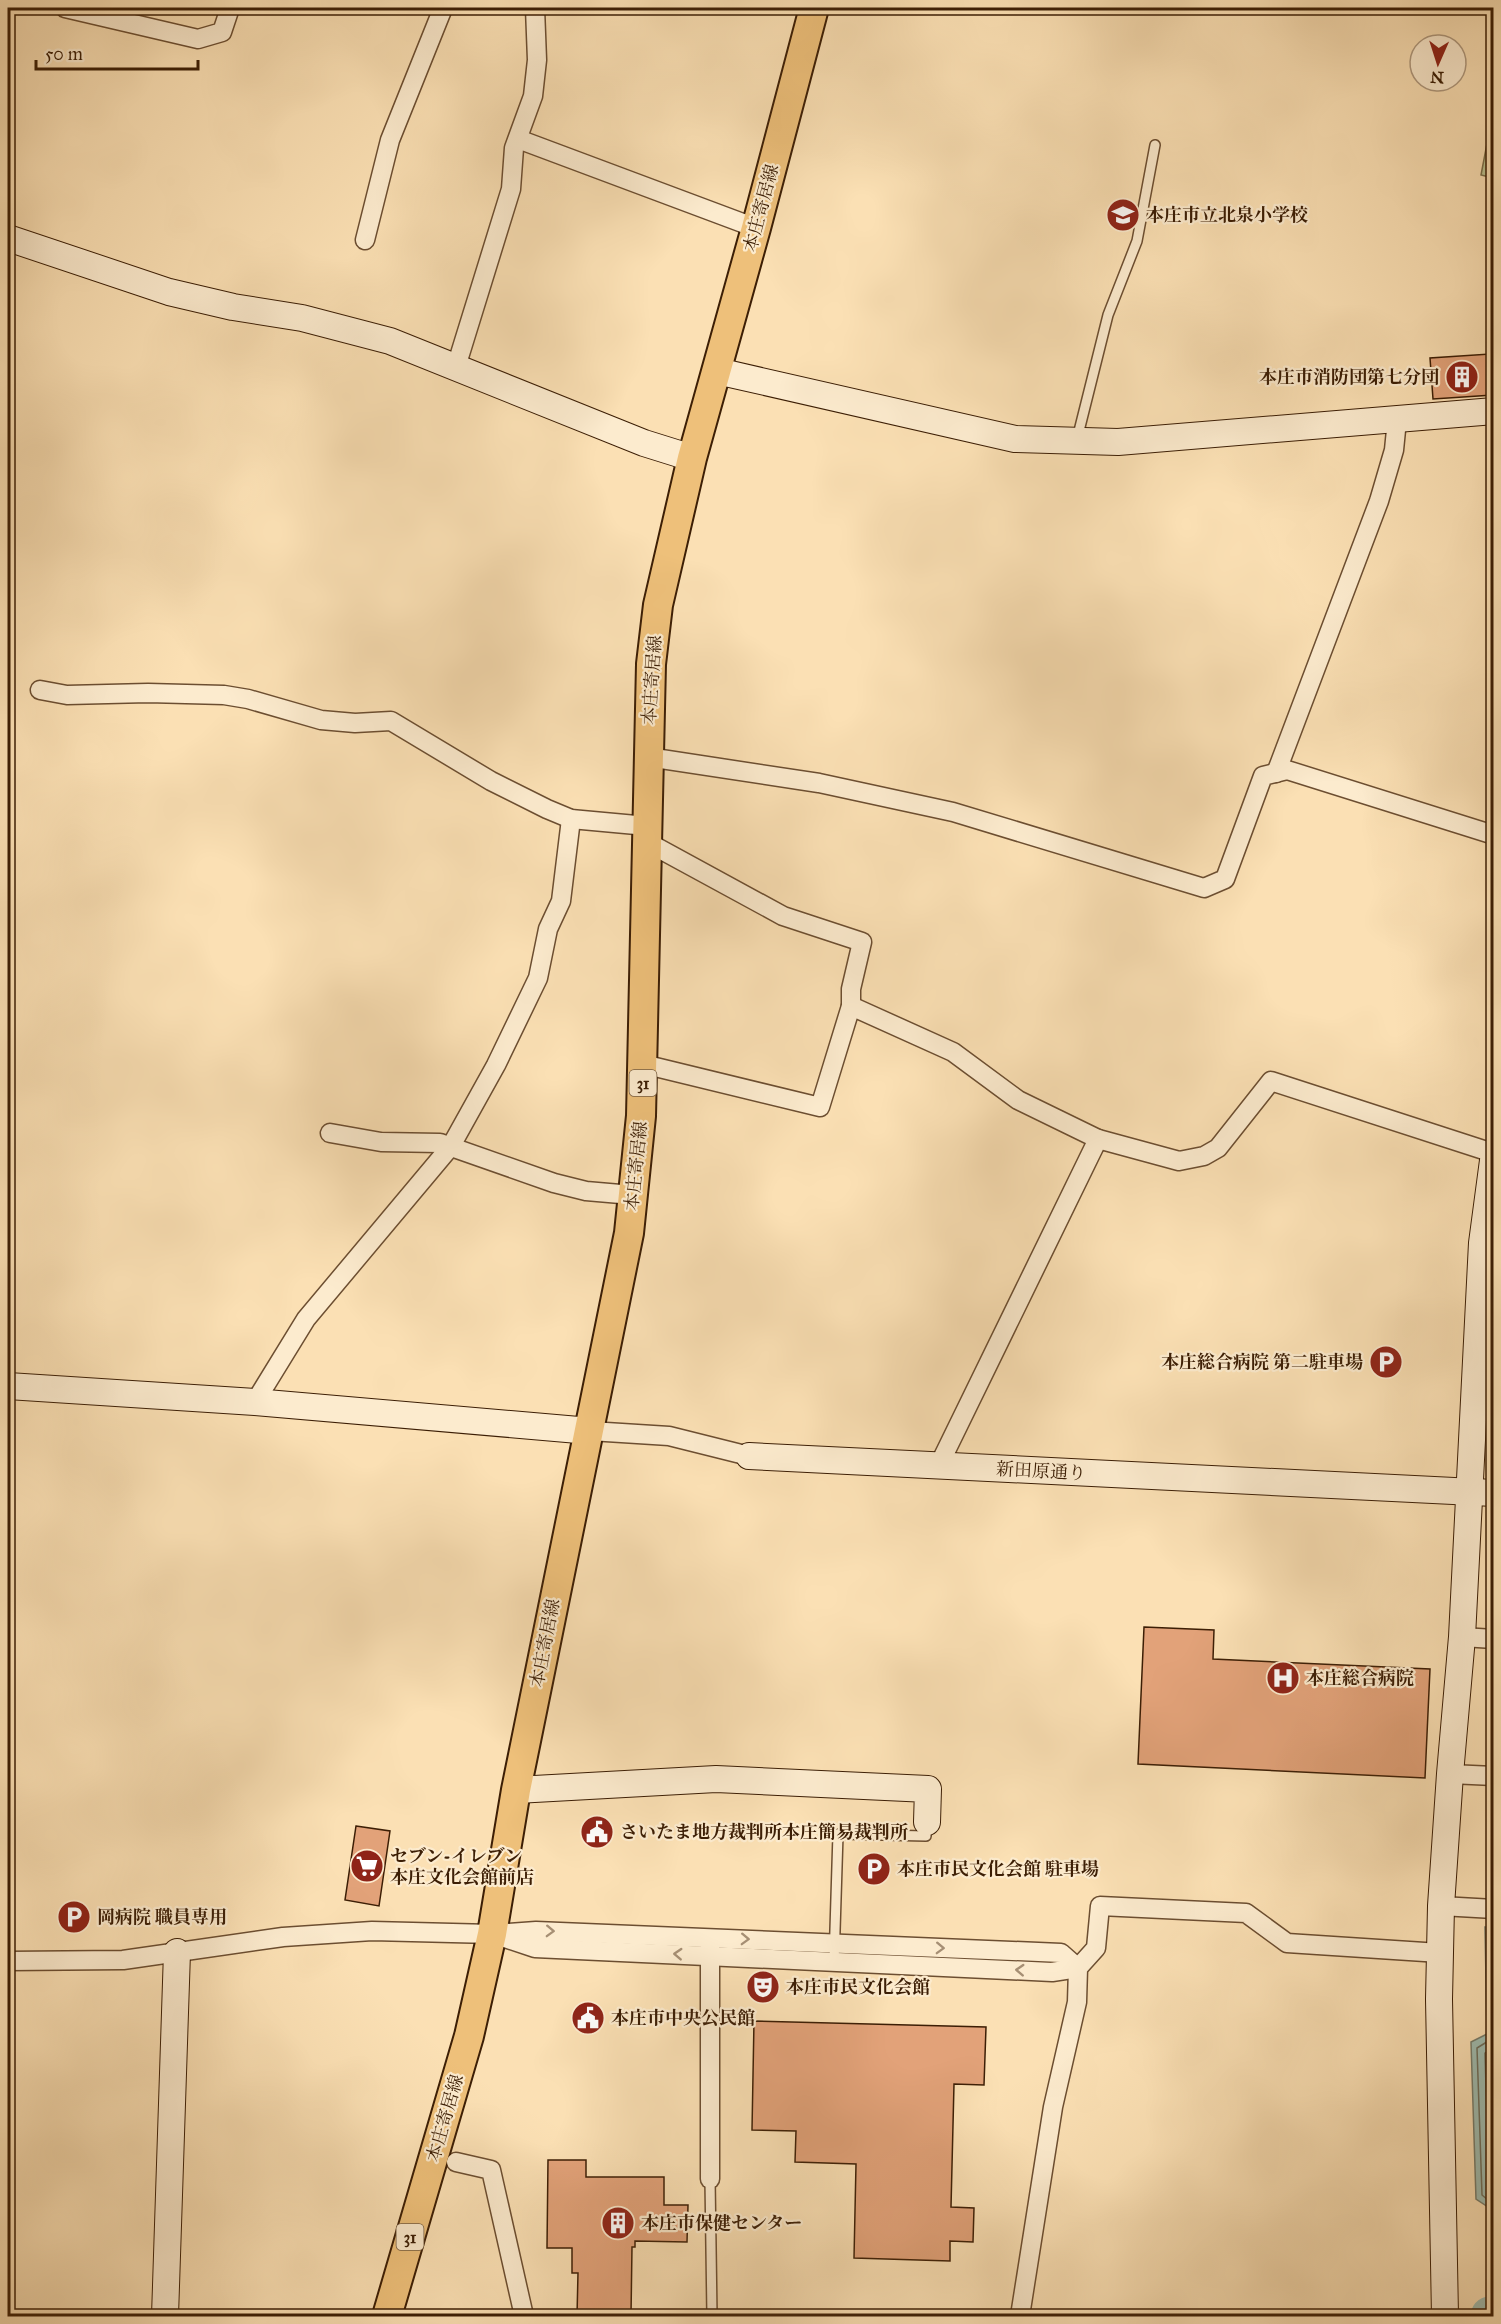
<svg xmlns="http://www.w3.org/2000/svg" width="1501" height="2324" font-family="'IM FELL Great Primer','Noto Serif JP',serif">
  <style>
    .green { fill: #bac391; stroke: #7b704b; stroke-width: 1.5 }
    .water { fill: #9fbdb1; stroke: #777d6c; stroke-width: 1.5 }
    .lines { fill: none; stroke-linecap: round; stroke-linejoin: round }
    .shore { stroke: #6e6e5b; stroke-width: 1.5 }
    .river { stroke: #9fbdb1; stroke-width: 39 }
    .building { fill: #e2a279; stroke: #3c1e05; stroke-width: 1.5 }
    .lane-casing { stroke: #6c4e31; stroke-width: 12 }
    .street-casing { stroke: #6c4e31; stroke-width: 21 }
    .secondary-casing { stroke: #3c1e05; stroke-width: 28 }
    .primary-casing { stroke: #3c1e05; stroke-width: 32 }
    .lane { stroke: #fcebce; stroke-width: 9 }
    .street { stroke: #fcebce; stroke-width: 18 }
    .secondary { stroke: #fcebce; stroke-width: 26 }
    .primary { stroke: #eec07a; stroke-width: 28 }
    .oneway { stroke: #a68f74 }
    .labels { text-anchor: middle; stroke-width: 4.5; stroke-linejoin: round; paint-order: stroke }
    .shield { fill: #fcebce; stroke: #765c41; stroke-width: 1.5 }
    .shield-label { font-size: 16px; font-weight: bold; fill: #3c1e05 }
    .street-label { font-size: 18px; fill: #3c1e05; stroke: #fcebce }
    .poi-label { font-size: 18px; font-weight: bold; fill: #3c1e05; stroke: #fcebce; text-anchor: start }
  </style>
  <rect width="100%" height="100%" fill="#fbe0b4"/>
  <filter id="stains"><feTurbulence type="fractalNoise" baseFrequency=".00333" numOctaves="4"/><feColorMatrix values="0 0 0 0 .2 0 0 0 0 .09 0 0 0 0 .02 0 0 0 .5 -.17"/></filter>
  <radialGradient id="worn" r=".72"><stop offset=".6" stop-color="#630" stop-opacity="0"/><stop offset="1" stop-color="#630" stop-opacity=".3"/></radialGradient>
  <polygon class="green" points="1493,112 1494,178 1493,178 1481,175"/>
  <polygon class="water" points="1485,1927 1494,1928 1494,2205 1488,2207 1476,2199 1471,2042 1487,2034"/>
  <g class="lines">
    <g class="shore">
      <polyline points="1494,1933 1491,1936 1493,2035 1490,2040 1477,2048 1482,2195 1488,2200 1494,2200"/>
      <polyline points="1494,2047 1485,2053 1489,2189 1494,2192"/>
    </g>
    <polyline class="river" points="1490,2316 1494,2315"/>
  </g>
  <g class="building">
    <polygon points="1490,354 1493,395 1433,399 1430,358"/>
    <polygon points="1144,1627 1214,1630 1213,1659 1430,1669 1425,1778 1138,1764"/>
    <polygon points="356,1826 390,1831 379,1906 345,1900"/>
    <polygon points="754,2021 986,2027 984,2085 954,2084 951,2207 974,2208 973,2242 950,2241 950,2261 854,2258 856,2164 795,2162 796,2131 752,2130"/>
    <polygon points="548,2160 586,2160 586,2177 664,2177 664,2205 688,2205 687,2242 635,2241 635,2247 632,2247 631,2315 626,2314 625,2316 577,2316 578,2273 572,2273 572,2248 547,2248"/>
  </g>
  <g class="lines">
    <defs>
      <g id="lane">
        <polyline points="1077,439 1108,315 1137,241 1155,145"/>
        <polyline points="834,1962 838,1834 926,1836 927,1824"/>
        <polyline points="710,2179 712,2316"/>
      </g>
      <g id="street">
        <polyline points="65,8 198,39 222,32 230,8"/>
        <polyline points="518,139 756,228"/>
        <polyline points="365,240 390,140 443,8"/>
        <polyline points="456,367 511,189 514,148 533,96 537,60 535,8"/>
        <polyline points="40,690 67,695 148,693 224,695 248,699 321,720 355,723 391,721 491,781 547,809 571,819 647,826"/>
        <polyline points="648,757 819,783 953,812 1204,888 1225,879 1263,776 1287,770 1494,835"/>
        <polyline points="1276,773 1379,501 1394,450 1397,420"/>
        <polyline points="647,842 783,916 862,942 851,989 851,1006"/>
        <polyline points="643,1064 820,1107 851,1006 953,1052 1018,1100 1098,1139"/>
        <polyline points="330,1133 381,1142 440,1143 554,1183 586,1191 632,1195"/>
        <polyline points="255,1402 306,1319 451,1146 496,1065 538,978 548,929 561,901 571,819"/>
        <polyline points="590,1431 669,1436 749,1456"/>
        <polyline points="939,1465 1098,1139 1179,1161 1204,1156 1218,1148 1271,1081 1493,1153"/>
        <polyline points="1462,1637 1494,1639"/>
        <polyline points="1450,1774 1494,1776"/>
        <polyline points="1441,1906 1494,1909"/>
        <polyline points="499,1936 535,1948 1052,1972 1078,1968"/>
        <polyline points="710,1944 710,2179"/>
        <polyline points="8,1961 123,1960 283,1937 372,1931 492,1934 536,1931 1061,1953 1078,1968"/>
        <polyline points="456,2162 491,2170 524,2316"/>
        <polyline points="1020,2316 1053,2107 1077,2002 1078,1968 1096,1948 1100,1906 1246,1913 1287,1943 1440,1953"/>
      </g>
      <g id="secondary">
        <polyline points="8,238 169,292 233,307 302,318 390,341 644,443 692,458"/>
        <polyline points="717,371 1015,439 1118,442 1494,411"/>
        <polyline points="8,1386 255,1402 590,1431"/>
        <polyline points="749,1456 1494,1493"/>
        <polyline points="516,1790 716,1779 928,1789 927,1822"/>
        <polyline points="165,2316 177,1952"/>
        <polyline points="1445,2316 1439,1999 1441,1906 1450,1774 1462,1637 1482,1243 1494,1153"/>
      </g>
      <polyline id="primary" points="387,2316 469,2036 492,1934 516,1790 629,1233 641,1116 651,664 658,605 692,458 756,228 814,8"/>
    </defs>
    <use href="#lane" class="lane-casing"/>
    <use href="#street" class="street-casing"/>
    <use href="#secondary" class="secondary-casing"/>
    <use href="#primary" class="primary-casing"/>
    <use href="#lane" class="lane"/>
    <use href="#street" class="street"/>
    <use href="#secondary" class="secondary"/>
    <use href="#primary" class="primary"/>
  </g>
  <defs><path id="oneway-chevron" d="M-2-3.5L2.5 0L-2 3.5" fill="none" stroke-width="1.6" stroke-linecap="round" stroke-linejoin="round" transform="scale(1.5)"/></defs>
  <g class="oneway">
    <use href="#oneway-chevron" transform="translate(550 1931) rotate(2)"/>
    <use href="#oneway-chevron" transform="translate(745 1939) rotate(2)"/>
    <use href="#oneway-chevron" transform="translate(940 1948) rotate(2)"/>
    <use href="#oneway-chevron" transform="translate(678 1954) rotate(-177)"/>
    <use href="#oneway-chevron" transform="translate(1020 1970) rotate(-177)"/>
  </g>
  <defs>
    <symbol id="school-disc" viewBox="-11 -11 22 22"><circle r="9.5" fill="#8f2418" stroke="#fcebce"/><path d="M0-5L7-2L0 1L-7-2ZM-4 1L0 2.5L4 1V4Q0 6-4 4Z" fill="#fff"/></symbol>
    <symbol id="building-disc" viewBox="-11 -11 22 22"><circle r="9.5" fill="#8f2418" stroke="#fcebce"/><path d="M-4-6H4V6H1V3H-1V6H-4ZM-2.5-4.3h1.7v1.8h-1.7ZM.8-4.3h1.7v1.8H.8ZM-2.5-1h1.7V.8h-1.7ZM.8-1h1.7V.8H.8Z" fill="#fff"/></symbol>
    <symbol id="parking-disc" viewBox="-11 -11 22 22"><circle r="9.5" fill="#8f2418" stroke="#fcebce"/><path d="M-3.5-5.5H1a3.5 3.5 0 0 1 0 7H-1V5.5H-3.5ZM-1-3.4V-.6H.8a1.4 1.4 0 0 0 0-2.8Z" fill="#fff"/></symbol>
    <symbol id="hospital-disc" viewBox="-11 -11 22 22"><circle r="9.5" fill="#8f2418" stroke="#fcebce"/><path d="M-5-5h3v3.5h4V-5h3V5h-3V1.5h-4V5h-3Z" fill="#fff"/></symbol>
    <symbol id="civic-disc" viewBox="-11 -11 22 22"><circle r="9.5" fill="#8f2418" stroke="#fcebce"/><path d="M-.6-6.5H3V-4.5H.6V-3L4-1V1h2V6H-6V1h2V-1L-.6-3ZM-1.2 2.5V6h2.4V2.5Z" fill="#fff"/></symbol>
    <symbol id="supermarket-disc" viewBox="-11 -11 22 22"><circle r="9.5" fill="#8f2418" stroke="#fcebce"/><path d="M-6-5.5h2.5l.6 2H6L4.5 2H-2.5L-4.4-4H-6ZM-1.5 3.2a1.3 1.3 0 1 0 .1 0ZM3 3.2a1.3 1.3 0 1 0 .1 0Z" fill="#fff"/></symbol>
    <symbol id="theatre-disc" viewBox="-11 -11 22 22"><circle r="9.5" fill="#8f2418" stroke="#fcebce"/><path d="M-5-5.5Q0-4 5-5.5V0Q5 5 0 6Q-5 5-5 0ZM-3.3-2.5H-1v1.5H-3.3ZM1-2.5H3.3v1.5H1ZM-2.8 1Q0 5.5 2.8 1Z" fill="#fff"/></symbol>
  </defs>
  <g fill-rule="evenodd">
    <use href="#school-disc" x="1104" y="196" width="38" height="38"/>
    <use href="#building-disc" x="1443" y="358" width="38" height="38"/>
    <use href="#parking-disc" x="1367" y="1343" width="38" height="38"/>
    <use href="#hospital-disc" x="1264" y="1659" width="38" height="38"/>
    <use href="#civic-disc" x="578" y="1813" width="38" height="38"/>
    <use href="#supermarket-disc" x="348" y="1847" width="38" height="38"/>
    <use href="#parking-disc" x="855" y="1850" width="38" height="38"/>
    <use href="#parking-disc" x="55" y="1898" width="38" height="38"/>
    <use href="#theatre-disc" x="744" y="1968" width="38" height="38"/>
    <use href="#civic-disc" x="569" y="1999" width="38" height="38"/>
    <use href="#building-disc" x="599" y="2204" width="38" height="38"/>
  </g>
  <g class="labels">
    <g class="shield">
      <rect x="629.5" y="1070" width="27" height="26" rx="4.5"/>
      <rect x="396.5" y="2224" width="27" height="26" rx="4.5"/>
    </g>
    <g class="shield-label">
      <text x="643" y="1089">31</text>
      <text x="410" y="2243">31</text>
    </g>
    <g class="street-label">
      <text transform="translate(761 208) rotate(-75)" y="6">本庄寄居線</text>
      <text transform="translate(652 680) rotate(-86)" y="6">本庄寄居線</text>
      <text transform="translate(636 1166) rotate(-84)" y="6">本庄寄居線</text>
      <text transform="translate(1041 1471) rotate(3)" y="6">新田原通り</text>
      <text transform="translate(545 1643) rotate(-79)" y="6">本庄寄居線</text>
      <text transform="translate(445 2118) rotate(-74)" y="6">本庄寄居線</text>
    </g>
    <g class="poi-label">
      <text x="1146" y="221">本庄市立北泉小学校</text>
      <text x="1439" y="383" text-anchor="end">本庄市消防団第七分団</text>
      <text x="1363" y="1368" text-anchor="end">本庄総合病院 第二駐車場</text>
      <text x="1306" y="1684">本庄総合病院</text>
      <text x="620" y="1838">さいたま地方裁判所本庄簡易裁判所</text>
      <text x="390" y="1862">セブン-イレブン<tspan x="390" dy="21">本庄文化会館前店</tspan></text>
      <text x="897" y="1875">本庄市民文化会館 駐車場</text>
      <text x="97" y="1923">岡病院 職員専用</text>
      <text x="786" y="1993">本庄市民文化会館</text>
      <text x="611" y="2024">本庄市中央公民館</text>
      <text x="641" y="2229">本庄市保健センター</text>
    </g>
  </g>
  <rect width="1501" height="2324" fill="none" stroke="#fbe0b4" stroke-width="30"/>
  <rect x="9" y="9" width="1483" height="2306" fill="none" stroke="#3c1e05" stroke-width="3"/>
  <rect x="15" y="15" width="1471" height="2294" fill="none" stroke="#3c1e05" stroke-width="1.5"/>
  <g transform="translate(1438 63) rotate(183)"><circle r="28" fill="#fcebce" stroke="#af997e" stroke-width="1.5"/>
  <path d="M0-4.5L10 22L0 15L-10 22Z" fill="#8f2418"/>
  <text y="-9" font-size="16" font-weight="bold" text-anchor="middle" fill="#3c1e05">N</text>
  </g>
  <path d="M36 60v9h162v-9" fill="none" stroke="#3c1e05" stroke-width="3"/>
  <text x="45" y="60" font-size="18" fill="#3c1e05" stroke="#fcebce" stroke-width="4.5" paint-order="stroke">50 m</text>
  <rect width="100%" height="100%" filter="url(#stains)"/>
  <rect width="100%" height="100%" fill="url(#worn)"/>
</svg>
